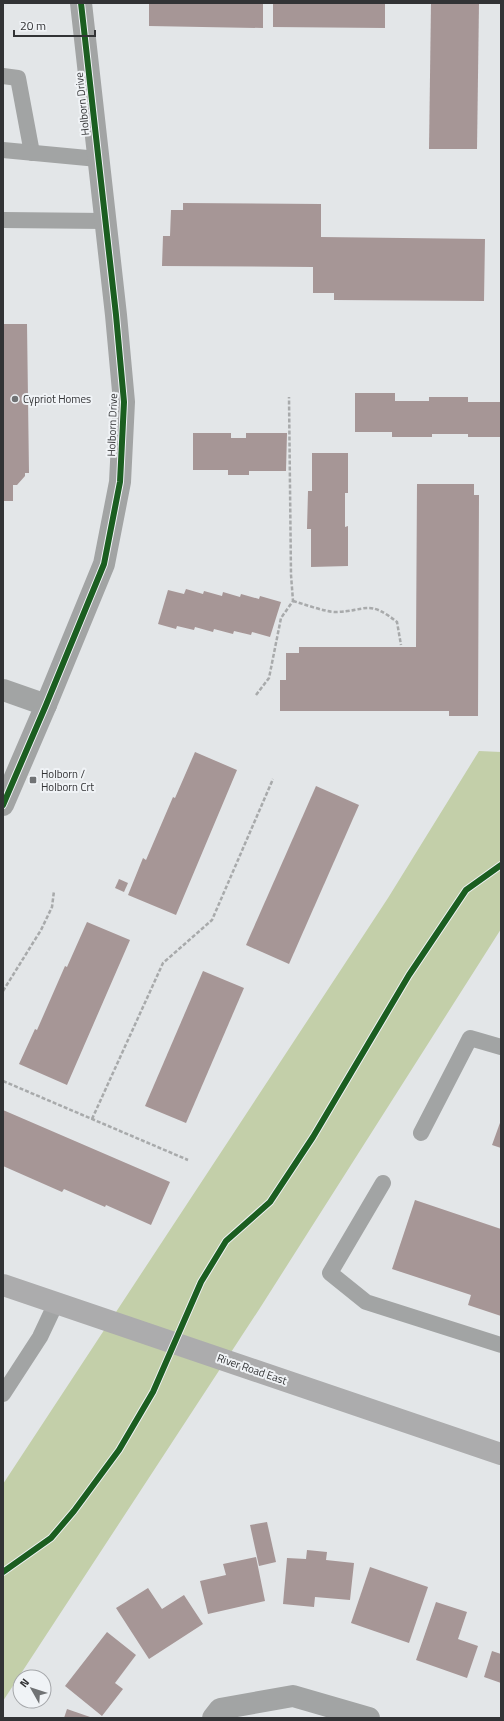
<svg xmlns="http://www.w3.org/2000/svg" width="504" height="1721" font-family="'Titillium Web',sans-serif">
  <style>
    .green { fill: #c3cfa9 }
    .building { fill: #a69696 }
    .lines { fill: none; stroke-linecap: round; stroke-linejoin: round }
    .path { stroke: #a8aaab; stroke-width: 2.5; stroke-dasharray: 4 2; stroke-linecap: butt }
    .lane { stroke: #a2a4a4; stroke-width: 16 }
    .street { stroke: #a2a4a4; stroke-width: 22 }
    .secondary { stroke: #acacad; stroke-width: 22 }
    .cycleway-casing { stroke: #f0f3f6; stroke-width: 8 }
    .cycleway { stroke: #1b5e20; stroke-width: 6 }
    .poi-dot { fill: #707274; stroke: #f0f3f6; stroke-width: 1.5 }
    .labels { text-anchor: middle; stroke-width: 4; stroke-linejoin: round; paint-order: stroke }
    .street-label { font-size: 11px; fill: #323335; stroke: #f0f3f6 }
    .poi-label { font-size: 11px; fill: #323335; stroke: #f0f3f6; text-anchor: start }
  </style>
  <rect width="100%" height="100%" fill="#e3e6e8"/>
  <polygon class="green" points="479,751 501,752 501,929 260,1308 3,1701 3,1484 388,898"/>
  <g class="building">
    <polygon points="149,3 263,3 263,28 149,26"/>
    <polygon points="273,3 385,3 385,28 273,27"/>
    <polygon points="431,3 479,3 477,149 429,149"/>
    <polygon points="183,203 321,204 321,237 485,239 484,301 334,300 334,293 313,293 313,267 162,266 163,236 170,236 171,210 183,210"/>
    <polygon points="3,324 27,324 29,473 25,473 25,476 17,485 13,485 13,501 3,501"/>
    <polygon points="355,393 395,393 395,401 429,401 429,397 468,397 468,402 501,402 501,437 468,437 468,434 432,434 432,437 392,437 392,432 355,432"/>
    <polygon points="193,433 231,433 231,438 246,438 246,433 287,433 286,471 249,471 249,475 228,475 228,470 193,470"/>
    <polygon points="312,453 348,453 348,493 345,493 345,527 348,526 348,566 311,567 311,529 307,529 308,491 312,491"/>
    <polygon points="417,484 474,484 474,495 479,495 478,716 449,716 449,711 280,711 280,680 286,680 286,653 299,653 299,647 416,647"/>
    <polygon points="186,589 203,594 204,591 222,596 223,592 240,597 241,594 259,599 260,596 281,602 270,637 252,632 251,635 234,631 233,634 214,629 213,632 195,627 194,630 177,626 176,629 158,624 168,590 184,594"/>
    <polygon points="195,752 237,770 176,915 128,895 143,858 146,860 173,797 175,798"/>
    <polygon points="316,786 359,805 289,964 246,945"/>
    <polygon points="119,879 128,883 124,892 115,888"/>
    <polygon points="87,922 130,940 67,1085 19,1064 35,1029 37,1030 65,966 67,967"/>
    <polygon points="203,971 244,988 186,1123 145,1106"/>
    <polygon points="3,1110 170,1182 151,1225 106,1205 105,1207 64,1189 62,1192 3,1166"/>
    <polygon points="501,1120 501,1148 492,1145"/>
    <polygon points="415,1200 501,1229 501,1316 468,1305 471,1295 392,1269"/>
    <polygon points="267,1522 276,1562 259,1566 250,1525"/>
    <polygon points="307,1550 327,1552 326,1560 354,1563 350,1600 315,1597 314,1607 283,1604 287,1558 306,1559"/>
    <polygon points="256,1557 265,1601 208,1614 200,1581 226,1575 223,1564"/>
    <polygon points="370,1567 428,1587 409,1643 351,1623"/>
    <polygon points="148,1588 162,1609 184,1595 203,1624 149,1659 116,1608"/>
    <polygon points="436,1602 467,1612 458,1639 478,1646 467,1678 416,1660"/>
    <polygon points="107,1632 136,1655 115,1683 123,1689 102,1716 65,1686"/>
    <polygon points="492,1651 501,1654 501,1683 484,1677"/>
    <polygon points="67,1709 93,1718 64,1718"/>
  </g>
  <g class="lines">
    <g class="path">
      <path d="M 293,601 C 304,604 325,612 336,612 C 367,611 368,599 397,622 L 401,645"/>
      <polyline points="256,695 269,678 281,618 293,601 291,575 289,397"/>
      <polyline points="3,991 41,930 52,907 54,891"/>
      <polyline points="3,1081 188,1160"/>
      <polyline points="92,1119 163,963 212,920 273,779"/>
    </g>
    <g class="lane">
      <polyline points="3,76 18,78 32,153"/>
      <polyline points="3,150 98,159"/>
      <polyline points="3,220 105,221"/>
      <polyline points="421,1133 470,1038 501,1047"/>
      <polyline points="383,1183 330,1273 366,1302 501,1345"/>
      <polyline points="3,1394 40,1337 56,1303"/>
    </g>
    <g class="street">
      <polyline points="3,690 46,705"/>
      <polyline points="3,805 46,705 104,564 120,482 124,402 116,315 81,3"/>
      <polyline points="213,1718 220,1709 293,1696 369,1718"/>
    </g>
    <polyline class="secondary" points="3,1285 501,1454"/>
    <defs>
      <g id="cycleway">
        <polyline points="3,805 46,705 104,564 120,482 124,402 116,315 81,3"/>
        <polyline points="3,1572 51,1538 74,1511 119,1450 153,1392 201,1282 226,1241 270,1202 313,1137 409,975 466,890 501,865"/>
      </g>
    </defs>
    <use href="#cycleway" class="cycleway-casing"/>
    <use href="#cycleway" class="cycleway"/>
  </g>
  <g class="poi-dot">
    <circle cx="15" cy="399" r="4"/>
    <rect x="29" y="776" width="8" height="8" rx="2"/>
  </g>
  <g class="labels">
    <g class="street-label">
      <text transform="translate(82 104) rotate(-96)" y="4">Holborn Drive</text>
      <text transform="translate(112 425) rotate(-88)" y="4">Holborn Drive</text>
      <text transform="translate(252 1369) rotate(19)" y="4">River Road East</text>
    </g>
    <g class="poi-label">
      <text x="23" y="403">Cypriot Homes</text>
      <text x="41" y="778">Holborn /<tspan x="41" dy="13">Holborn Crt</tspan></text>
    </g>
  </g>
  <rect width="504" height="1721" fill="none" stroke="#323335" stroke-width="8"/>
  <g transform="translate(32 1689) rotate(309)"><circle r="19" fill="#f0f3f6" stroke="#a4a6a9"/>
  <path d="M0-3L7 15L0 10L-7 15Z" fill="#707274"/>
  <text y="-6" font-size="11" font-weight="bold" text-anchor="middle" fill="#323335">N</text>
  </g>
  <path d="M14 30v6h81v-6" fill="none" stroke="#323335" stroke-width="2"/>
  <text x="20" y="30" font-size="12" fill="#323335" stroke="#f0f3f6" stroke-width="3" paint-order="stroke">20 m</text>
</svg>
